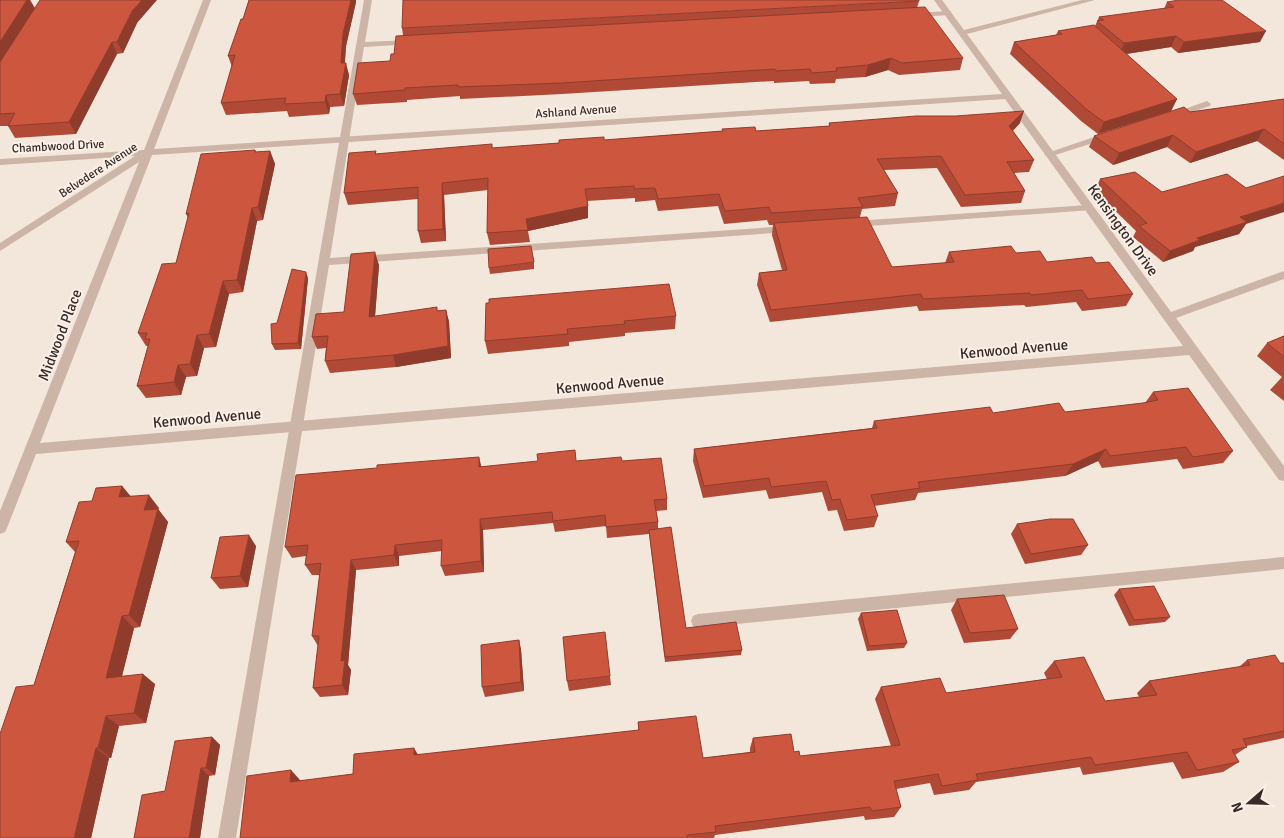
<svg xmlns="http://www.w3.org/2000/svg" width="1284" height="838" font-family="Signika,sans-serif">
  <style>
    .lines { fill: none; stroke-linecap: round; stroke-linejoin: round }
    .lane { fill: #ccb4a6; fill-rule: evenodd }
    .street { fill: #ccb4a6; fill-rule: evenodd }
    .wall { fill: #b04a36 }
    .shaded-wall { fill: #903c2c }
    .building { fill: #cd563f; stroke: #903c2c }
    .labels { text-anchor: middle; stroke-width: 4; stroke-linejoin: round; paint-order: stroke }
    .far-street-label { font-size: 12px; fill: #382b27; stroke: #fbf0e8 }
    .street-label { font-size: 15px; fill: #382b27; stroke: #fbf0e8 }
  </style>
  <rect width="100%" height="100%" fill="#f3e6db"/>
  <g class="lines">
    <g class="lane">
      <polygon points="364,0 372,0 365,42 412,40 416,42 412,44 364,47 330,258 788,226 793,229 788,232 329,265 236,838 218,838"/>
      <polygon points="948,11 951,11 951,15 914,17 910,15 914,13"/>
      <polygon points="1207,101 1211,104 1210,106 1173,118 1168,115"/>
      <polygon points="1109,132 1112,133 1112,137 1052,156 1046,156 1044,154"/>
      <polygon points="1088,205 1093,208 1092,210 855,227 850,224 855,221"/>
      <polygon points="1284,557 1284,569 698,628 693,626 691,621 693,616 698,614"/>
    </g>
    <path class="street" d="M 203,0 L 211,0 L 154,149 L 1002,94 L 934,0 L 942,0 L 964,30 L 1082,0 L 1095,0 L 967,34 L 1171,312 L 1284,271 L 1284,279 L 1176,318 L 1284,466 L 1284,481 L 1279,480 L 1189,355 L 36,454 L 7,528 L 5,532 L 0,534 L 0,511 L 139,162 L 0,251 L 0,243 L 135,156 L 0,165 L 0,159 L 144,150 ZM 1005,99 L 1183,346 L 40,443 L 152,155 Z"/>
  </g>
  <g class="wall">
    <polygon points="0,0 30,0 35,8 137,23 123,53 117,54 76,134 15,138 8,126 0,126"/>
    <polygon points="249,0 356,0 356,2 346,46 345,63 349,75 344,106 330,107 329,114 289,117 287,111 226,115 221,103 232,67 228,56 243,19"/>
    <polygon points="919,1 917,8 963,58 960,70 899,75 888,70 865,77 836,79 835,83 810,84 809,81 774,83 774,81 562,94 460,99 460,96 407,100 407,102 357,105 353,94 390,61 403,35 402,28"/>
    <polygon points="1167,2 1260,42 1178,53 1171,47 1126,54 1177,99 1171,111 1098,134 1081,121 1010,54 1014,42 1056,35 1058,31 1095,26 1099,17 1164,9"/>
    <polygon points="1284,99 1284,160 1257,141 1190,163 1167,147 1113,165 1089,147 1094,136 1190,112"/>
    <polygon points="829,123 1020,123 1013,131 1034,160 1029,172 1014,173 1025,191 1021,203 961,207 937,168 884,170 898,193 895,206 862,209 860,217 892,267 945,263 949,252 1016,253 1047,262 1096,263 1133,294 1126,306 1082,311 1076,302 1026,307 1024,305 919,311 917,306 770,322 757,285 759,273 782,270 772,235 773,225 769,225 767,220 724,224 718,206 658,211 655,200 635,202 635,198 587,201 588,218 528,231 530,242 490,245 487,233 488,190 444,195 446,241 421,243 418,231 418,199 348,205 344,193 376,151 376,154 492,148 604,140 722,131 722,129 756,131 829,126"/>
    <polygon points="255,150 256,152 270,151 275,164 263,220 257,221 243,292 229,294 216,347 204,348 197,376 186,377 181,395 146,398 137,386 148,346 146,346 138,333 176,263 188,218 186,214"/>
    <polygon points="1100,179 1162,192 1246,188 1246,224 1239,234 1195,247 1193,251 1163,262 1133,237 1136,231 1095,191"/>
    <polygon points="534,262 534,269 490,274 489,268"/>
    <polygon points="379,265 375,316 446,310 449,322 451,358 396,367 330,373 325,361 326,348 317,349 312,337 344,312"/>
    <polygon points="308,278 301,349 275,350 272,344 277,323"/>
    <polygon points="486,303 676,316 675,329 625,333 625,336 569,342 569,346 488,354 485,341"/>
    <polygon points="1284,336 1284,401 1270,390 1282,377 1257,356 1267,343"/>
    <polygon points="1153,392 1233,451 1223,463 1183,469 1177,459 1102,468 1098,461 1065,476 918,493 915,500 874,506 878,516 874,527 844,531 837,510 828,511 822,492 769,499 766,490 703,498 693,461 694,449 872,428 874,421 993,413 1065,412 1145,403"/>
    <polygon points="576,461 622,461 667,499 667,510 656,511 658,522 658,529 686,628 742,650 741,655 665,662 649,534 607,538 606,526 555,532 553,523 483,530 484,572 445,576 441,566 442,551 399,556 399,566 356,570 348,665 351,670 348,695 320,697 313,688 318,646 312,636 320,575 312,575 305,565 306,556 292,558 285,547 482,467"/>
    <polygon points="122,486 130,496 159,508 158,509 168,522 140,627 134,628 122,676 155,684 146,723 119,726 111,758 109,758 91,838 34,685 75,552 66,542"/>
    <polygon points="1017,524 1088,545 1081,555 1025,564 1011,534"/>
    <polygon points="256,546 248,587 220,589 211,578"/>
    <polygon points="1119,589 1170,617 1165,622 1129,626 1114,595"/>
    <polygon points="957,599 1018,629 1010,639 964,643 951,610"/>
    <polygon points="861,613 907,643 904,648 867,651 858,619"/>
    <polygon points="519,640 521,650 524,691 485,697 482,687"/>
    <polygon points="1247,660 1280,663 1284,663 1284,738 1246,746 1247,747 1235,755 1239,762 1223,772 1182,779 1173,762 1083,775 1080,767 976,782 969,790 934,795 930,783 896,789 901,807 894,817 865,820 864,816 715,835 714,838 240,838 300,780 300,781 353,774 418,755 638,731 638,722 703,758 750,752 750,748 753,738 794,752 800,756 891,746 875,699 881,687 946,693 1047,679 1044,673 1054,661 1105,701 1139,697 1137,693 1149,681 1239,667"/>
    <polygon points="610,676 611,685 569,691 567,681"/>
    <polygon points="212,737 220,745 215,775 209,776 200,838 134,838 165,791"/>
  </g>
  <g class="shaded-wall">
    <polygon points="27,0 30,0 35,9 0,64 0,42"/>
    <polygon points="142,0 157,0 137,23 123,53 117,42 132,11"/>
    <polygon points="351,0 356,0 356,2 346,46 344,69 346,63 349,75 344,106 340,94 341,63 343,34"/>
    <polygon points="1266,31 1260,42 1178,53 1184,42"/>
    <polygon points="1176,36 1171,47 1119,55 1124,43"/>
    <polygon points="112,42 117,54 76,134 69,122"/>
    <polygon points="891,58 888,70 865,77 868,65"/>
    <polygon points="326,95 330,107 329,114 325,102"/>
    <polygon points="1177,99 1171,111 1098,134 1104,122"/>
    <polygon points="1024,111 1020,123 1005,138 1009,126"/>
    <polygon points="1264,129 1257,141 1190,163 1196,152"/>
    <polygon points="1173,135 1167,147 1113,165 1119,153"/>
    <polygon points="270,151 275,164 263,220 258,207"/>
    <polygon points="442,183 444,195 446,241 443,229"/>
    <polygon points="1284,203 1284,212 1246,224 1239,234 1195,247 1193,251 1163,262 1170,251 1240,217"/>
    <polygon points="588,206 588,218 528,231 526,219"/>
    <polygon points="252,208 257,221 243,292 237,280"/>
    <polygon points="375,252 379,265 374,329 369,317"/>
    <polygon points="306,272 308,278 301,349 298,343"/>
    <polygon points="223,281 229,294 216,347 209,334"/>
    <polygon points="446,310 449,322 451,358 396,367 393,355"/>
    <polygon points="197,335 204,348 197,376 190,364"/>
    <polygon points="178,365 186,377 181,395 174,382"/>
    <polygon points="1106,449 1098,461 1065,476 1073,464"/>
    <polygon points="479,457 482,469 479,467"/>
    <polygon points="122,486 133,499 119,497"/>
    <polygon points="149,495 159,508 158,509 168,522 140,627 129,615 144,510"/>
    <polygon points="480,519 483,530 484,572 481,561"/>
    <polygon points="249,535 256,546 248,587 240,576"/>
    <polygon points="395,545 399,556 399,566 394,555"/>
    <polygon points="351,560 356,570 348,665 351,670 348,695 342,685 341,661"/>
    <polygon points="122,616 134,628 119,688 106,678"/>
    <polygon points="519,640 521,650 524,691 521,682"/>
    <polygon points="143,674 155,684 146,723 134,713"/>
    <polygon points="106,716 119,726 111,758 98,748"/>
    <polygon points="212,737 220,745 215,775 206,768"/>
    <polygon points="96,748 109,758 91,838 74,838"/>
    <polygon points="414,748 420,758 414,755"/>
    <polygon points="201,768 209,776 200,838 189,838"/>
    <polygon points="291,770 300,780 299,792 290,782"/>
  </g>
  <g class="building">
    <polygon points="0,0 27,0 0,42"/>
    <polygon points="40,0 142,0 132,11 117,42 112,42 69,122 8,126 15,113 0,114 0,62"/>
    <polygon points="249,0 351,0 343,34 341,63 346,63 340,94 326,95 325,102 284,104 286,98 221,103 235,55 228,56 241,19 243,19"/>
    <polygon points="403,0 919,0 919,1 402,28"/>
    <polygon points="1179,0 1222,0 1266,31 1184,42 1176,36 1124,43 1097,21 1104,20 1099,17 1174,7 1167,2"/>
    <polygon points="925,7 963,58 902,63 891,58 868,65 836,68 837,71 812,73 810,69 776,71 775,69 562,83 458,87 458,85 405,88 405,90 353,94 358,63 390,61 391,54 394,54 396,36"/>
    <polygon points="1094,25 1177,99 1104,122 1086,109 1014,42 1062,34 1058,31"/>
    <polygon points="1284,99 1284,144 1264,129 1196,152 1173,135 1119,153 1094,136 1184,107 1190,112"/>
    <polygon points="1024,111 1009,126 1034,160 1007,162 1025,191 965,195 941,156 877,159 898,193 858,198 863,207 771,213 769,207 725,211 719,194 658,199 655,188 635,189 634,186 585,189 588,206 526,219 528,230 487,233 488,178 442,183 443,229 418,231 418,187 344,193 349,153 376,151 375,154 492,144 492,148 559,143 559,140 604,137 604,140 723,131 722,129 755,127 756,131 830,126 829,123 916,116 956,116"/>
    <polygon points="255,150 255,152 270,151 258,207 252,208 237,280 223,281 209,334 197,335 190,364 178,365 174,382 137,386 150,339 145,339 147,333 138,333 162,264 176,263 189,213 186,214 201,154"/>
    <polygon points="1135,172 1162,192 1227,174 1246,188 1284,176 1284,203 1240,217 1247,222 1197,238 1200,240 1170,251 1139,226 1147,223 1100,179"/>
    <polygon points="867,217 892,267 954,262 949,252 1011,246 1016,253 1040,251 1047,262 1092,257 1096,263 1109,262 1133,294 1088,299 1082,290 1031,295 1030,293 923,299 921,294 771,310 759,273 787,270 774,223"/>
    <polygon points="531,246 534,262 489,268 488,249"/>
    <polygon points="375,252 369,317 437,307 437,311 446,310 448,346 393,355 325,361 328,336 312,337 316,314 344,312 351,254"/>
    <polygon points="292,269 306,272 298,343 272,344 271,324 277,323"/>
    <polygon points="669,284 676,316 624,321 625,324 567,329 568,334 485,341 486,303 489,303 489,299"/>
    <polygon points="1284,336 1284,357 1267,343"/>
    <polygon points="1188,388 1233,451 1193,457 1186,447 1110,456 1106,449 1073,464 918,482 920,488 871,495 878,516 847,520 840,499 832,500 826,481 771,487 769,478 704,486 694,449 877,428 874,421 990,407 993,413 1059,403 1065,412 1143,403 1158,400 1153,392"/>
    <polygon points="575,450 576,461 621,457 622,461 661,458 667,499 654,500 658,522 606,527 605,515 553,521 552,512 480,519 481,561 441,566 442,540 395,545 394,555 351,560 341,661 345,660 342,685 313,688 319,636 312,636 321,563 305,565 308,545 285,547 296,475 377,468 377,465 479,457 479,467 538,461 537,454"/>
    <polygon points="122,486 119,497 149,495 144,510 158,509 129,615 122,616 106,678 143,674 134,713 106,716 98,748 96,748 74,838 0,838 0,734 16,687 34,685 79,541 66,542 79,502 92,501 96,488"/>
    <polygon points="1050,519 1073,519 1088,545 1031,554 1017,524"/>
    <polygon points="671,527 686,628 736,622 742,650 665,657 649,530"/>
    <polygon points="249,535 240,576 211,578 220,537"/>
    <polygon points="1154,586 1170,617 1134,620 1119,589"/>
    <polygon points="1004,595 1018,629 970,633 957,599"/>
    <polygon points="897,610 907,643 869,646 861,613"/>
    <polygon points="605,632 610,676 567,681 563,637"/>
    <polygon points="519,640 521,682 482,687 481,645"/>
    <polygon points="1275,655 1280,663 1284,663 1284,731 1243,739 1247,747 1232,750 1239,762 1197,770 1187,752 1095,765 1091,757 976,774 978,780 942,786 938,774 894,781 901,807 872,811 870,807 715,826 716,832 687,835 687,838 240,838 247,776 291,770 290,782 353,774 354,754 414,748 414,755 639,730 638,722 696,716 703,758 755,752 753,738 791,734 794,752 799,751 800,756 900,745 881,687 940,678 946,693 1062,677 1054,661 1084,657 1105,701 1157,695 1149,681 1250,665 1247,660"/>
    <polygon points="212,737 206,768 201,768 189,838 134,838 142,795 165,791 175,741"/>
  </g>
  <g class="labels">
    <g class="far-street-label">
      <text transform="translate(576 111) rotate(-4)" y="4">Ashland Avenue</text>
      <text transform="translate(58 146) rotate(-3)" y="4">Chambwood Drive</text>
      <text transform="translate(98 170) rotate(-33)" y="4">Belvedere Avenue</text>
    </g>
    <g class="street-label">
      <text transform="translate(1123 230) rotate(54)" y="5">Kensington Drive</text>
      <text transform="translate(60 335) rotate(-69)" y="5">Midwood Place</text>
      <text transform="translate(1014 349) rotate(-5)" y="5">Kenwood Avenue</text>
      <text transform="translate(610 384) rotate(-5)" y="5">Kenwood Avenue</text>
      <text transform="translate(207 418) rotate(-5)" y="5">Kenwood Avenue</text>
    </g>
  </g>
  <g transform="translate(1249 803) rotate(250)" stroke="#fbf0e8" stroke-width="4" paint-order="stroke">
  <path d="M0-4L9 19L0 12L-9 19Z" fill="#382b27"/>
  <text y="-8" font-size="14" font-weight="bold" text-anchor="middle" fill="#382b27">N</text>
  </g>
</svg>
